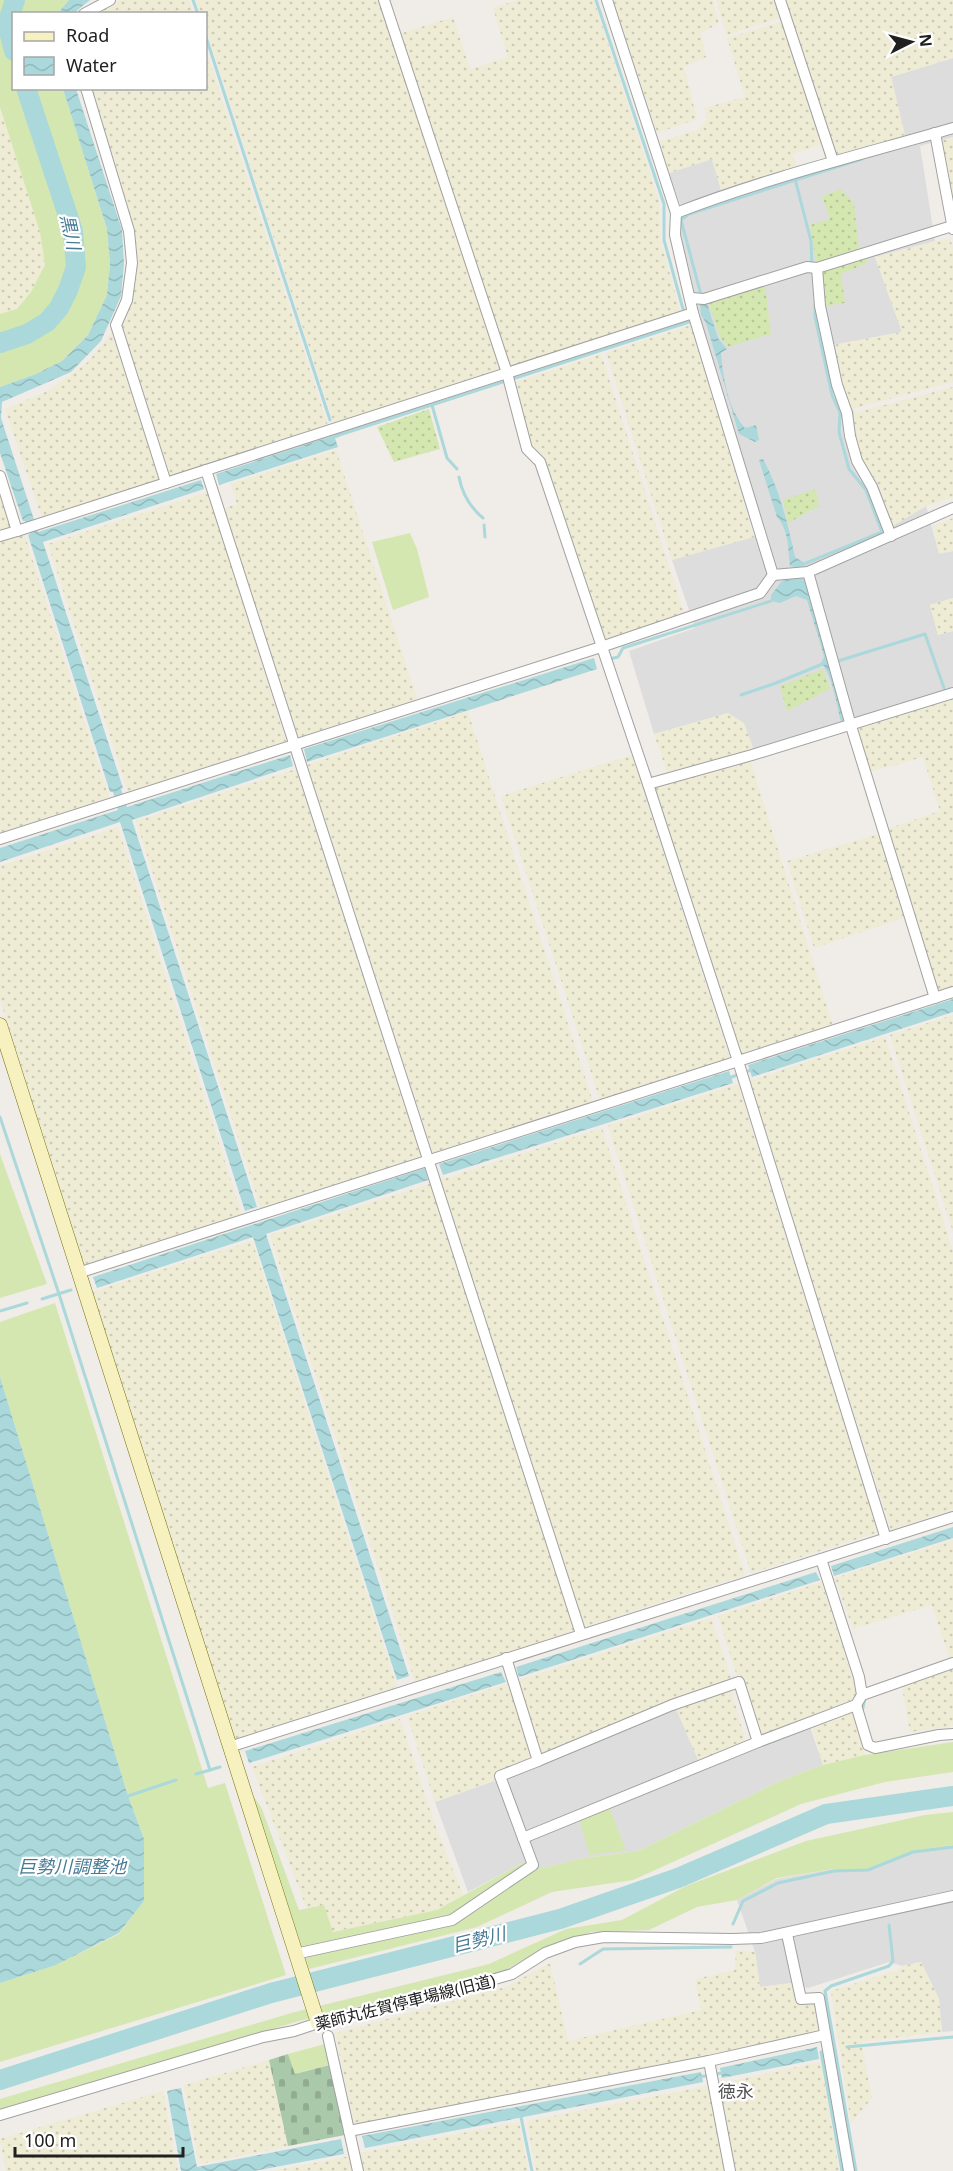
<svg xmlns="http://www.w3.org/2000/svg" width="953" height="2171" font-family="'Noto Sans','Noto Sans JP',sans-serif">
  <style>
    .residential { fill: #dedddd }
    .farmland { fill: url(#farmland-dots) }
    .grass { fill: #d4e7b0 }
    .cemetery { fill: url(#cemetery-stones) }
    .garden { fill: url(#garden-dots) }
    .water { fill: url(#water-waves) }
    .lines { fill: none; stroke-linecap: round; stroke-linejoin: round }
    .stream { stroke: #aad8db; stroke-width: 3 }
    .river { stroke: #aad8db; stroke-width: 20 }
    .street-casing { stroke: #a1a1a1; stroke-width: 12 }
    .secondary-casing { stroke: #746f0b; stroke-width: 15 }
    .street { stroke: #fff; stroke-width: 10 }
    .secondary { stroke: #f7f1bf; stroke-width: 14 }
    .labels { text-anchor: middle; stroke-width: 4.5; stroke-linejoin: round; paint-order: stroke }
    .street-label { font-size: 16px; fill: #202020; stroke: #fff }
    .water-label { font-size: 18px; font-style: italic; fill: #477a95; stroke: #fff }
    .neighbourhood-label { font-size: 18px; fill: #535353; stroke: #fff }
  </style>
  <defs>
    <pattern id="farmland-dots" width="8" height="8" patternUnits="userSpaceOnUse" patternTransform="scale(1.5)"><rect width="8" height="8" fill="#eeecd4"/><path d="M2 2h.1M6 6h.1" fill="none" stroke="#cccab6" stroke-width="1.8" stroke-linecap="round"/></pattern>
    <pattern id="cemetery-stones" width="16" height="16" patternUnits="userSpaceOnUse" patternTransform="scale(1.5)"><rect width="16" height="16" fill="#aac8aa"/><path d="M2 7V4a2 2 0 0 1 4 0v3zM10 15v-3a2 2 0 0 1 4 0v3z" fill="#92ac92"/></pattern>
    <pattern id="garden-dots" width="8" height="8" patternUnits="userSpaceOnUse" patternTransform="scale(1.5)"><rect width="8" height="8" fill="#d4e7b0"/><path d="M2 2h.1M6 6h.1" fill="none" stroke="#b6c697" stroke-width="1.8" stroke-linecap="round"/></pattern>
    <pattern id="water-waves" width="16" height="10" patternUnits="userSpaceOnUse" patternTransform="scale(1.5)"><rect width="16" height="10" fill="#aad8db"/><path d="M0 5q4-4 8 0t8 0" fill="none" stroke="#92b9bc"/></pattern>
  </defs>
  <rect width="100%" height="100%" fill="#f0ece7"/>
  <g class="residential">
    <polygon points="953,58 953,137 920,146 935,241 875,257 902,332 833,345 854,413 854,435 861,459 878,484 892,525 926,506 939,553 953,551 953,598 930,605 938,635 953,631 953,687 754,750 728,713 654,734 629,651 695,628 672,560 765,533 702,324 681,238 681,206 669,173 712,159 721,190 796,166 837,156 905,136 891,77"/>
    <polygon points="675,1706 699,1762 807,1718 823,1765 780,1781 638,1851 584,1858 534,1870 524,1862 468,1892 435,1802 494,1781"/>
    <polygon points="953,1845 953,2031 942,2032 939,1999 921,1962 902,1966 889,1962 808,1988 792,1983 760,1987 755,1952 737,1900 777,1879 834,1869 867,1869 912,1851"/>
  </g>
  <g class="farmland">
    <polygon points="121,0 189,0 194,13 94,14"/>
    <polygon points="196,0 380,0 502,370 334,424 206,29 206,14 201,13"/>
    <polygon points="518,0 594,0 659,201 661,241 680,312 510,367 399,34 453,17 470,69 508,57 493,8"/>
    <polygon points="613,0 712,0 719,23 701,33 706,57 684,67 697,119 657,133"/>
    <polygon points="716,0 776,0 782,17 727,35"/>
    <polygon points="785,0 953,0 953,58 891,77 905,135 837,156"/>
    <polygon points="783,21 823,144 792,154 796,166 721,190 712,159 669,173 660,141 698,130 707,119 704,108 745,97 727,38"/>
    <polygon points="206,50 328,426 171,477 121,326 132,301 137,264 90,89 206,88"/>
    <polygon points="0,107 40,232 45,265 31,292 17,309 0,314"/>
    <polygon points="953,137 953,210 940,141"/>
    <polygon points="950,238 953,248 953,382 851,409 838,373 833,345 902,332 875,257"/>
    <polygon points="691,325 754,537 672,560 606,353"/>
    <polygon points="113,331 161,480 42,518 5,409 48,391 88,362"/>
    <polygon points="601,354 684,613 603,640 542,455 529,442 516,382"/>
    <polygon points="953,387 953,497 926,506 893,526 878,484 861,459 854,435 854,413"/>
    <polygon points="336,450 417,699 297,738 222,509 237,504 231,484"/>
    <polygon points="0,490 24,533 109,798 0,833"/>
    <polygon points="208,492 286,741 128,792 48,544"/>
    <polygon points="953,518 953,551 939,554 933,526"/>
    <polygon points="953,598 953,631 938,635 930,605"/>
    <polygon points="953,696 953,987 937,992 887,829 940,811 923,757 869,772 856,727"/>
    <polygon points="468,712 593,1102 433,1153 307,765"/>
    <polygon points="728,713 744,723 754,750 667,772 654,734"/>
    <polygon points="632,755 730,1059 600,1100 501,796"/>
    <polygon points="750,760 833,1026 741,1055 655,787"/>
    <polygon points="296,769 422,1157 261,1209 136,821"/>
    <polygon points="118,827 242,1215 84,1265 0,1000 0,866"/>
    <polygon points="879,834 906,917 814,948 787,861"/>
    <polygon points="953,1015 953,1232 890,1035"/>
    <polygon points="885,1037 953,1251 953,1509 891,1530 749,1081"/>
    <polygon points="738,1084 879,1532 751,1573 608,1126"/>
    <polygon points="602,1128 745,1575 584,1627 440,1180"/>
    <polygon points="432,1183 576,1630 415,1682 270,1235"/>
    <polygon points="252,1241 397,1687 233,1740 92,1292"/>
    <polygon points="953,1540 953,1658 950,1660 932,1605 853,1629 835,1578"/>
    <polygon points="822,1582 857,1693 852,1700 760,1737 738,1679 718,1616"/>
    <polygon points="711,1618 732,1681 541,1755 519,1680"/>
    <polygon points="953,1669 953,1726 910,1732 902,1687"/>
    <polygon points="510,1683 532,1758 495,1773 494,1781 435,1802 407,1716"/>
    <polygon points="731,1689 746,1743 699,1762 675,1706"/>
    <polygon points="852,1711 865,1755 823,1765 811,1725"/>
    <polygon points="400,1719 435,1825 463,1895 437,1910 332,1932 324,1905 307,1909 252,1767"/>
    <polygon points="736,1951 755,1952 760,1987 792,1983 814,2002 819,2032 355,2126 335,2033 506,1987 550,1963 568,2041 701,2010 695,1979 735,1970"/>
    <polygon points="921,1962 939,1999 942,2032 861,2042 872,2098 851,2123 831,1991 898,1970 902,1966"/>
    <polygon points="269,2060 288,2146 199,2164 184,2085"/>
    <polygon points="821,2062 839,2171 736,2171 718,2084"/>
    <polygon points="708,2086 725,2171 536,2171 527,2121"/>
    <polygon points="163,2091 178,2171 6,2171 0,2139"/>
    <polygon points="519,2122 528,2171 364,2171 360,2153"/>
    <polygon points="350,2156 353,2171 273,2171"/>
  </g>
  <g class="grass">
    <polygon points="0,0 12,0 6,14 6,40 13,64 14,88 21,89 69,237 69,268 55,304 27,328 0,336 0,314 17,309 31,292 45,265 40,232 0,107"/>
    <polygon points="25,0 69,0 58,13 20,14"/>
    <polygon points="32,89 63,89 107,229 110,264 107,295 88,335 62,361 36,374 0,387 0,349 33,339 59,320 76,294 84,264 81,234"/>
    <polygon points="410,533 417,549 429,597 393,610 372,542"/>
    <polygon points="0,1154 47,1284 0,1298"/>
    <polygon points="55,1303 208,1788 225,1783 286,1975 0,2062 0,1983 56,1965 119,1934 144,1901 144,1839 128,1796 0,1377 0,1322"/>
    <polygon points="953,1742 953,1772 885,1782 801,1804 633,1880 552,1892 477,1927 309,1969 250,1791 262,1809 299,1910 324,1905 333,1932 437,1910 524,1862 534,1870 584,1858 638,1851 780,1781 823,1765 865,1755"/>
    <polygon points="610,1809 626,1850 590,1855 579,1820"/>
    <polygon points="953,1812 953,1845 912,1851 867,1869 834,1869 777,1878 737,1900 697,1907 649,1930 592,1932 543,1949 504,1971 299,2021 0,2111 0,2099 295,2012 489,1964 566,1929 622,1920 686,1886 806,1841 925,1815"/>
    <polygon points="325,2044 330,2065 294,2074 288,2054"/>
  </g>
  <polygon class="cemetery" points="288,2054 295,2074 330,2065 345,2135 288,2146 269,2060"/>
  <g class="garden">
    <polygon points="841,189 854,204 859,249 816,263 810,225 830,219 822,196"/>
    <polygon points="866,258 867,263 841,274 845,303 824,306 822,270"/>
    <polygon points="765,285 771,334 728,347 720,337 708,302"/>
    <polygon points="429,409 440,449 394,462 377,427"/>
    <polygon points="816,489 819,506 788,523 783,500"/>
    <polygon points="823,669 830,689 787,711 780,686"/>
  </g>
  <g class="water">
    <polygon points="69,0 90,0 74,13 58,13"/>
    <polygon points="63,89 76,89 122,230 124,264 121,296 101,341 71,372 2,402 1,418 38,532 201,480 204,489 43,542 123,788 121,789 127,807 290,755 293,766 132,820 257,1207 245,1211 120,822 0,862 0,848 118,810 113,792 110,792 28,535 30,534 25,521 23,521 0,453 0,387 36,374 62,361 88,335 107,295 110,264 107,229"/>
    <path d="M 707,303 L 718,338 L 727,349 L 721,353 C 723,377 728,409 745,428 L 756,425 L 759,440 L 755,442 L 739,434 L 706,323 L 701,315 L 700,305 Z"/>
    <polygon points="338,434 339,437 335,438 338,447 219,485 216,474"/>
    <path d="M 763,459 C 779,488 788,524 795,557 L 804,563 L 805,565 L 800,567 L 802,578 L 807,584 L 846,717 L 844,722 L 841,722 C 837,706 832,674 821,663 L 824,657 C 819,637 812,619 807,600 L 796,596 L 780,603 L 771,601 L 771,595 L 782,581 L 797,578 L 795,567 L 790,566 C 788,550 789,530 777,517 L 759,460 Z"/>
    <polygon points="594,658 597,669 307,762 304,749"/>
    <polygon points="953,999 953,1012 752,1077 748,1065"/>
    <polygon points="729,1071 733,1083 443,1175 439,1164"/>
    <polygon points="425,1168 428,1180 266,1234 409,1676 397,1680 253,1237 97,1288 93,1277"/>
    <polygon points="0,1377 128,1796 144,1839 144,1901 119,1933 56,1965 0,1983"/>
    <polygon points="953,1527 953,1538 834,1576 831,1566"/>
    <polygon points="816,1572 820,1580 519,1677 516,1667"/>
    <polygon points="501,1672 506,1682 249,1763 245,1751"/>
    <polygon points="817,2047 819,2059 722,2078 720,2068"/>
    <polygon points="701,2072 703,2082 365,2148 362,2136"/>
    <polygon points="181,2088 197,2167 341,2139 344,2154 254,2171 181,2171 167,2091"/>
  </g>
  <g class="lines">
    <g class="stream">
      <polyline points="193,0 198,14"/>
      <polyline points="596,0 664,204 664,240 683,309"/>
      <polyline points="206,37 330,420"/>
      <polyline points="795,179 811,241 812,266"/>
      <polyline points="701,295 681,220 689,214 862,159"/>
      <polyline points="432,405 447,458 457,469"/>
      <polyline points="336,436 692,321"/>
      <path d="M 459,477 C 462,494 470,507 483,518"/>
      <polyline points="484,525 485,537"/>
      <polyline points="804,564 882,532 866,490 849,469 839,432 840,413 832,395 815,317 815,305"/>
      <polyline points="610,659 618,657 623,648 771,601"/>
      <polyline points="838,661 925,634 944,688"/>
      <polyline points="741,695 776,683 825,663"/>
      <polyline points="729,1078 751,1070"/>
      <polyline points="0,1117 59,1294 210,1770 220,1767"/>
      <polyline points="42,1299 71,1290"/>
      <polyline points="0,1311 27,1303"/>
      <polyline points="862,1712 865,1698"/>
      <polyline points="196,1774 210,1770"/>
      <polyline points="128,1796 176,1780"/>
      <polyline points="733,1924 743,1901 778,1883 834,1871 868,1870 913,1852 953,1847"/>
      <polyline points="580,1964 603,1949 731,1947"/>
      <polyline points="847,2047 953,2037"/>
      <polyline points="821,2052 842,2171"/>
      <polyline points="699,2077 722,2073"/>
      <polyline points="521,2117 532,2171"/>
      <polyline points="856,2171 825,1991 831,1986 889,1966 893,1961 889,1925"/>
    </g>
    <g class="river">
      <polyline points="14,51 7,24 15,0"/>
      <polyline points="0,343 27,334 47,322 59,308 68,290 76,267 73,231 26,88"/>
      <polyline points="0,2080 271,1993 560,1919 678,1878 826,1814 953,1796"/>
    </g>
    <defs>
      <g id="street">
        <polyline points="384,0 507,373 527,449 540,462 648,784 738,1061 886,1539"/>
        <polyline points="607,0 676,213 675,235 693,313 773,575"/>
        <polyline points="780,0 833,161"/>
        <polyline points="84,14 110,0"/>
        <polyline points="86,88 129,231 132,263 127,300 116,325 166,483"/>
        <polyline points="935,133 953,229"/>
        <path d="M 676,213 C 766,178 860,155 953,128"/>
        <polyline points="691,298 704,299 807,267 817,268"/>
        <polyline points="206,470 581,1634"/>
        <polyline points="0,476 17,531 693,313"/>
        <polyline points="0,536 17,531"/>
        <polyline points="891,536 872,487 857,461 850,436 847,413 837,385 820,306 817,268 952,226"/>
        <polyline points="808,572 851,726 935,998"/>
        <polyline points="773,575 808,572 953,508"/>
        <polyline points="648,784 752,755 953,693"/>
        <polyline points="0,839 601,647 760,593 773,575"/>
        <polyline points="78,1273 953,992"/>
        <polyline points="862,1695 953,1663"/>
        <polyline points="856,1705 868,1745 875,1748 939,1735 953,1734"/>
        <polyline points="229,1747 953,1517"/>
        <polyline points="538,1761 672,1705 739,1682 758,1742"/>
        <polyline points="523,1838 758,1742 856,1705 862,1695 859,1677 821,1559"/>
        <polyline points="787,1934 801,1999 819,1998 849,2171"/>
        <polyline points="295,1954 452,1920 533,1865 500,1776 538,1761 506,1658"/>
        <polyline points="328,2036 358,2171"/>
        <polyline points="709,2061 730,2171"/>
        <polyline points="0,2115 263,2037 294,2031 318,2023 471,1986 512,1974 545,1953 575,1942 604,1937 732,1939 761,1938 953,1896"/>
        <polyline points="349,2131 709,2061 825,2035"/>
      </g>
      <polyline id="secondary" points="0,1025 318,2023"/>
    </defs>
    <use href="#street" class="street-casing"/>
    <use href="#secondary" class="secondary-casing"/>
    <use href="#street" class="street"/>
    <use href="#secondary" class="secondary"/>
  </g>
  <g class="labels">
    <g class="street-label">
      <text transform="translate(405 2002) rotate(-14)" y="6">薬師丸佐賀停車場線(旧道)</text>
    </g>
    <g class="water-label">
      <text transform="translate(70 232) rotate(78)" y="6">黒川</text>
      <text x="72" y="1873">巨勢川調整池</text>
      <text transform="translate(479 1940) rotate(-14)" y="6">巨勢川</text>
    </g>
    <g class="neighbourhood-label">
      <text x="736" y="2098">徳永</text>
    </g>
  </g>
  <rect x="12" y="12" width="195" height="78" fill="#ffffff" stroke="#a6a6a6" stroke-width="1.5"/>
  <rect x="24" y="32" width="30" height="9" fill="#f7f1bf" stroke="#a6a6a6" stroke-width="1.5"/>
  <text x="66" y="42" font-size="18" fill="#202020">Road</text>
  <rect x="24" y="57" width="30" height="18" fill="url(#water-waves)" stroke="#a6a6a6" stroke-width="1.5"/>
  <text x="66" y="72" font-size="18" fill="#202020">Water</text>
  <g transform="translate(911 42) rotate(84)" stroke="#ffffff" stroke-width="4.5" paint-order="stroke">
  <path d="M0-4.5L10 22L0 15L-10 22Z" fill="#202020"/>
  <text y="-9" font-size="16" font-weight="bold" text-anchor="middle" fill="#202020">N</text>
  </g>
  <path d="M15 2147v9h168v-9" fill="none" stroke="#202020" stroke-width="3"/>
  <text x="24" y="2147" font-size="18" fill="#202020" stroke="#ffffff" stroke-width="4.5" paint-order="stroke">100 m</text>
</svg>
